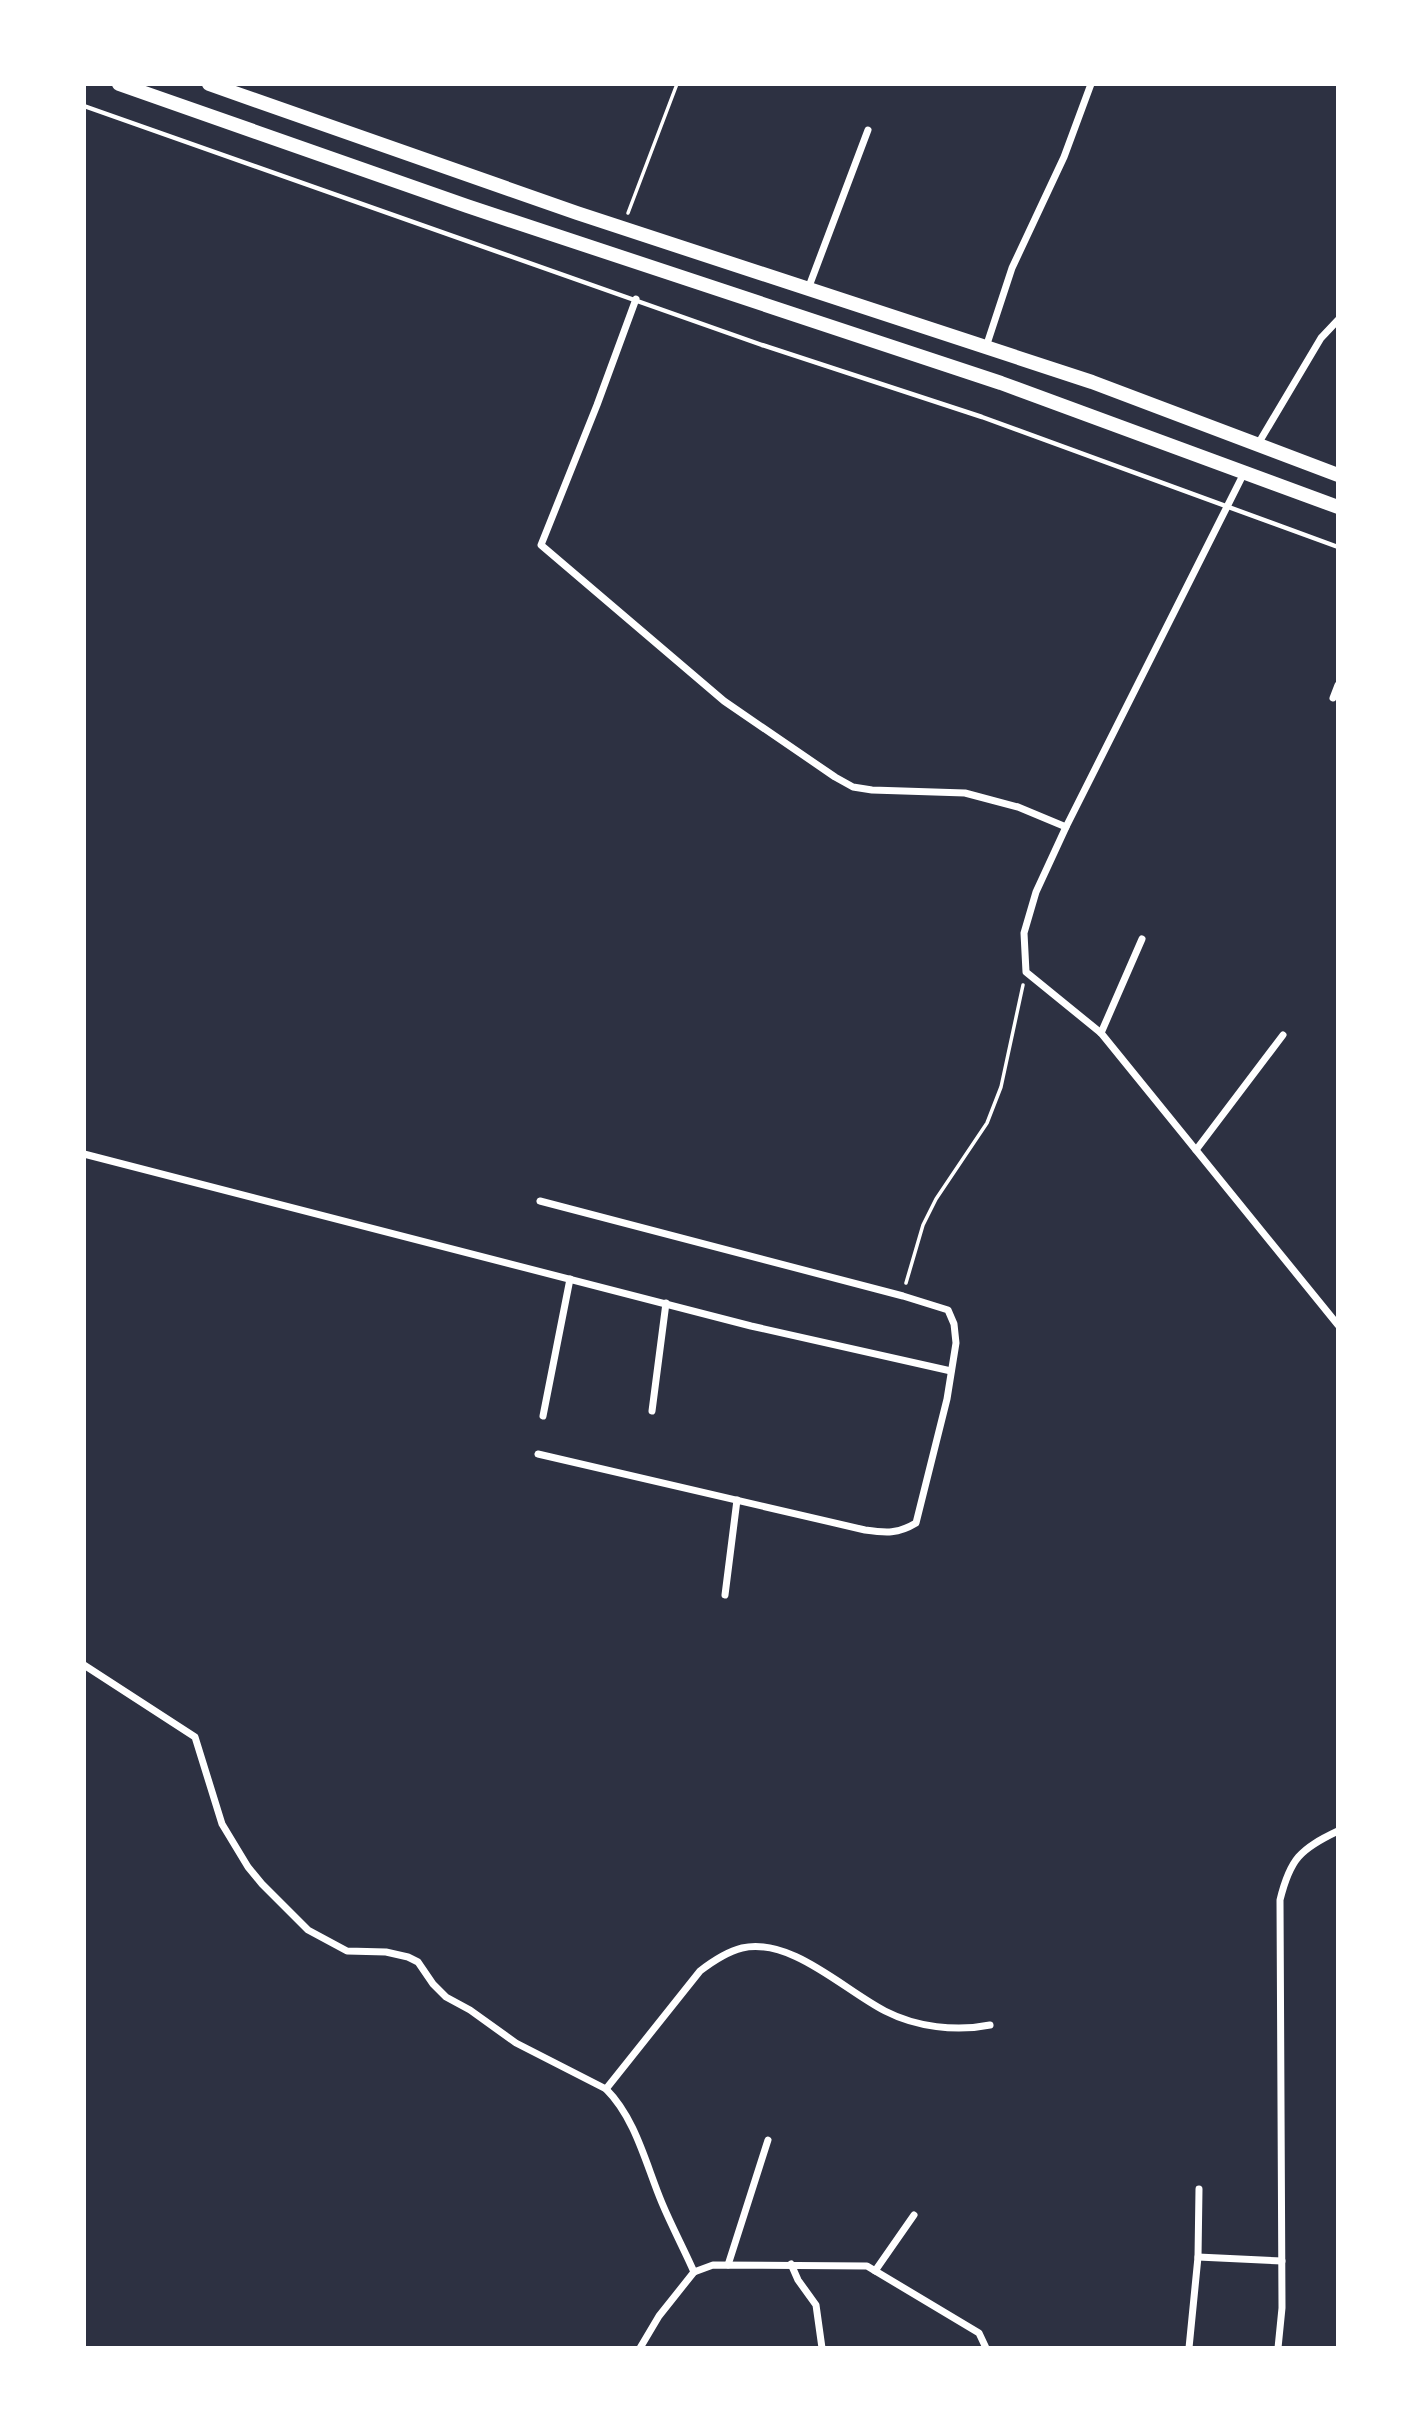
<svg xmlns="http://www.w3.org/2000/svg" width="1422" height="2432" font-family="Poppins,sans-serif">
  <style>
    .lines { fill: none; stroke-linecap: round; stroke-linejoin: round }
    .path { stroke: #fff; stroke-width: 3.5 }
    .service { stroke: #fff; stroke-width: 4.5 }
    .minor { stroke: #fff; stroke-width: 7 }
    .trunk { stroke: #fff; stroke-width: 14 }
  </style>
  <rect width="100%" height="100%" fill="#2d3142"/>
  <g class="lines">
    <g class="path">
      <polyline points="628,213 677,84"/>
      <polyline points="906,1283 923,1225 936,1199 987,1123 1001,1087 1023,985"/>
    </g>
    <polyline class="service" points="84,106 762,345 982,417 1338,547"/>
    <g class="minor">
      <polyline points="808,289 868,130"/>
      <polyline points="636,299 597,405 541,545 724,701 835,777 853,787 872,790 965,793 1018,807 1066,827"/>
      <polyline points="986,347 1012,268 1064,157 1091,84"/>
      <polyline points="1258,444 1321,338 1338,320"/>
      <polyline points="1244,473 1066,827 1036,892 1024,933 1026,972 1101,1033 1338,1325"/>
      <polyline points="1333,698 1338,685"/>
      <polyline points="1101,1033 1142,939"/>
      <polyline points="1196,1150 1283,1035"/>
      <polyline points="84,1154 751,1326 951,1371"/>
      <polyline points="652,1411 666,1303"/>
      <polyline points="543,1416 570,1279"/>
      <path d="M 538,1454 L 865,1530 C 886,1533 898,1534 916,1523 L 947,1399 L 956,1343 L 954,1324 L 948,1310 L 903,1296 L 540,1201"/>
      <polyline points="725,1595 737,1500"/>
      <path d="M 84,1665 L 195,1737 L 222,1824 L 248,1867 L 262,1884 L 308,1930 L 347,1951 L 386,1952 L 408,1957 L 418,1962 L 433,1984 L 446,1997 L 470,2010 L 516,2043 L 606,2089 C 636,2119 646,2165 662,2203 C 672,2227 684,2249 694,2272"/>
      <path d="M 606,2089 L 700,1971 C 713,1961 726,1952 742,1948 C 791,1937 844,1990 885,2011 C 916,2027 956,2032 990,2025"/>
      <polyline points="1198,2257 1282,2261"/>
      <polyline points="791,2264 798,2280 816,2305 822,2348"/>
      <polyline points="728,2265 768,2140"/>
      <polyline points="875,2271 914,2215"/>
      <polyline points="640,2348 659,2316 694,2272 713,2265 867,2266 979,2333 986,2348"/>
      <polyline points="1189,2348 1198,2257 1199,2189"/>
      <path d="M 1278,2348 L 1282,2308 L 1280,1900 C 1290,1859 1300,1849 1338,1831"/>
    </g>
    <g class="trunk">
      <polyline points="119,84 467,206 1001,383 1338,507"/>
      <polyline points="209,84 577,213 1092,382 1338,475"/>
    </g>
  </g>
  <rect width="1422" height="2432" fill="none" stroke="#ffffff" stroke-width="172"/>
</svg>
